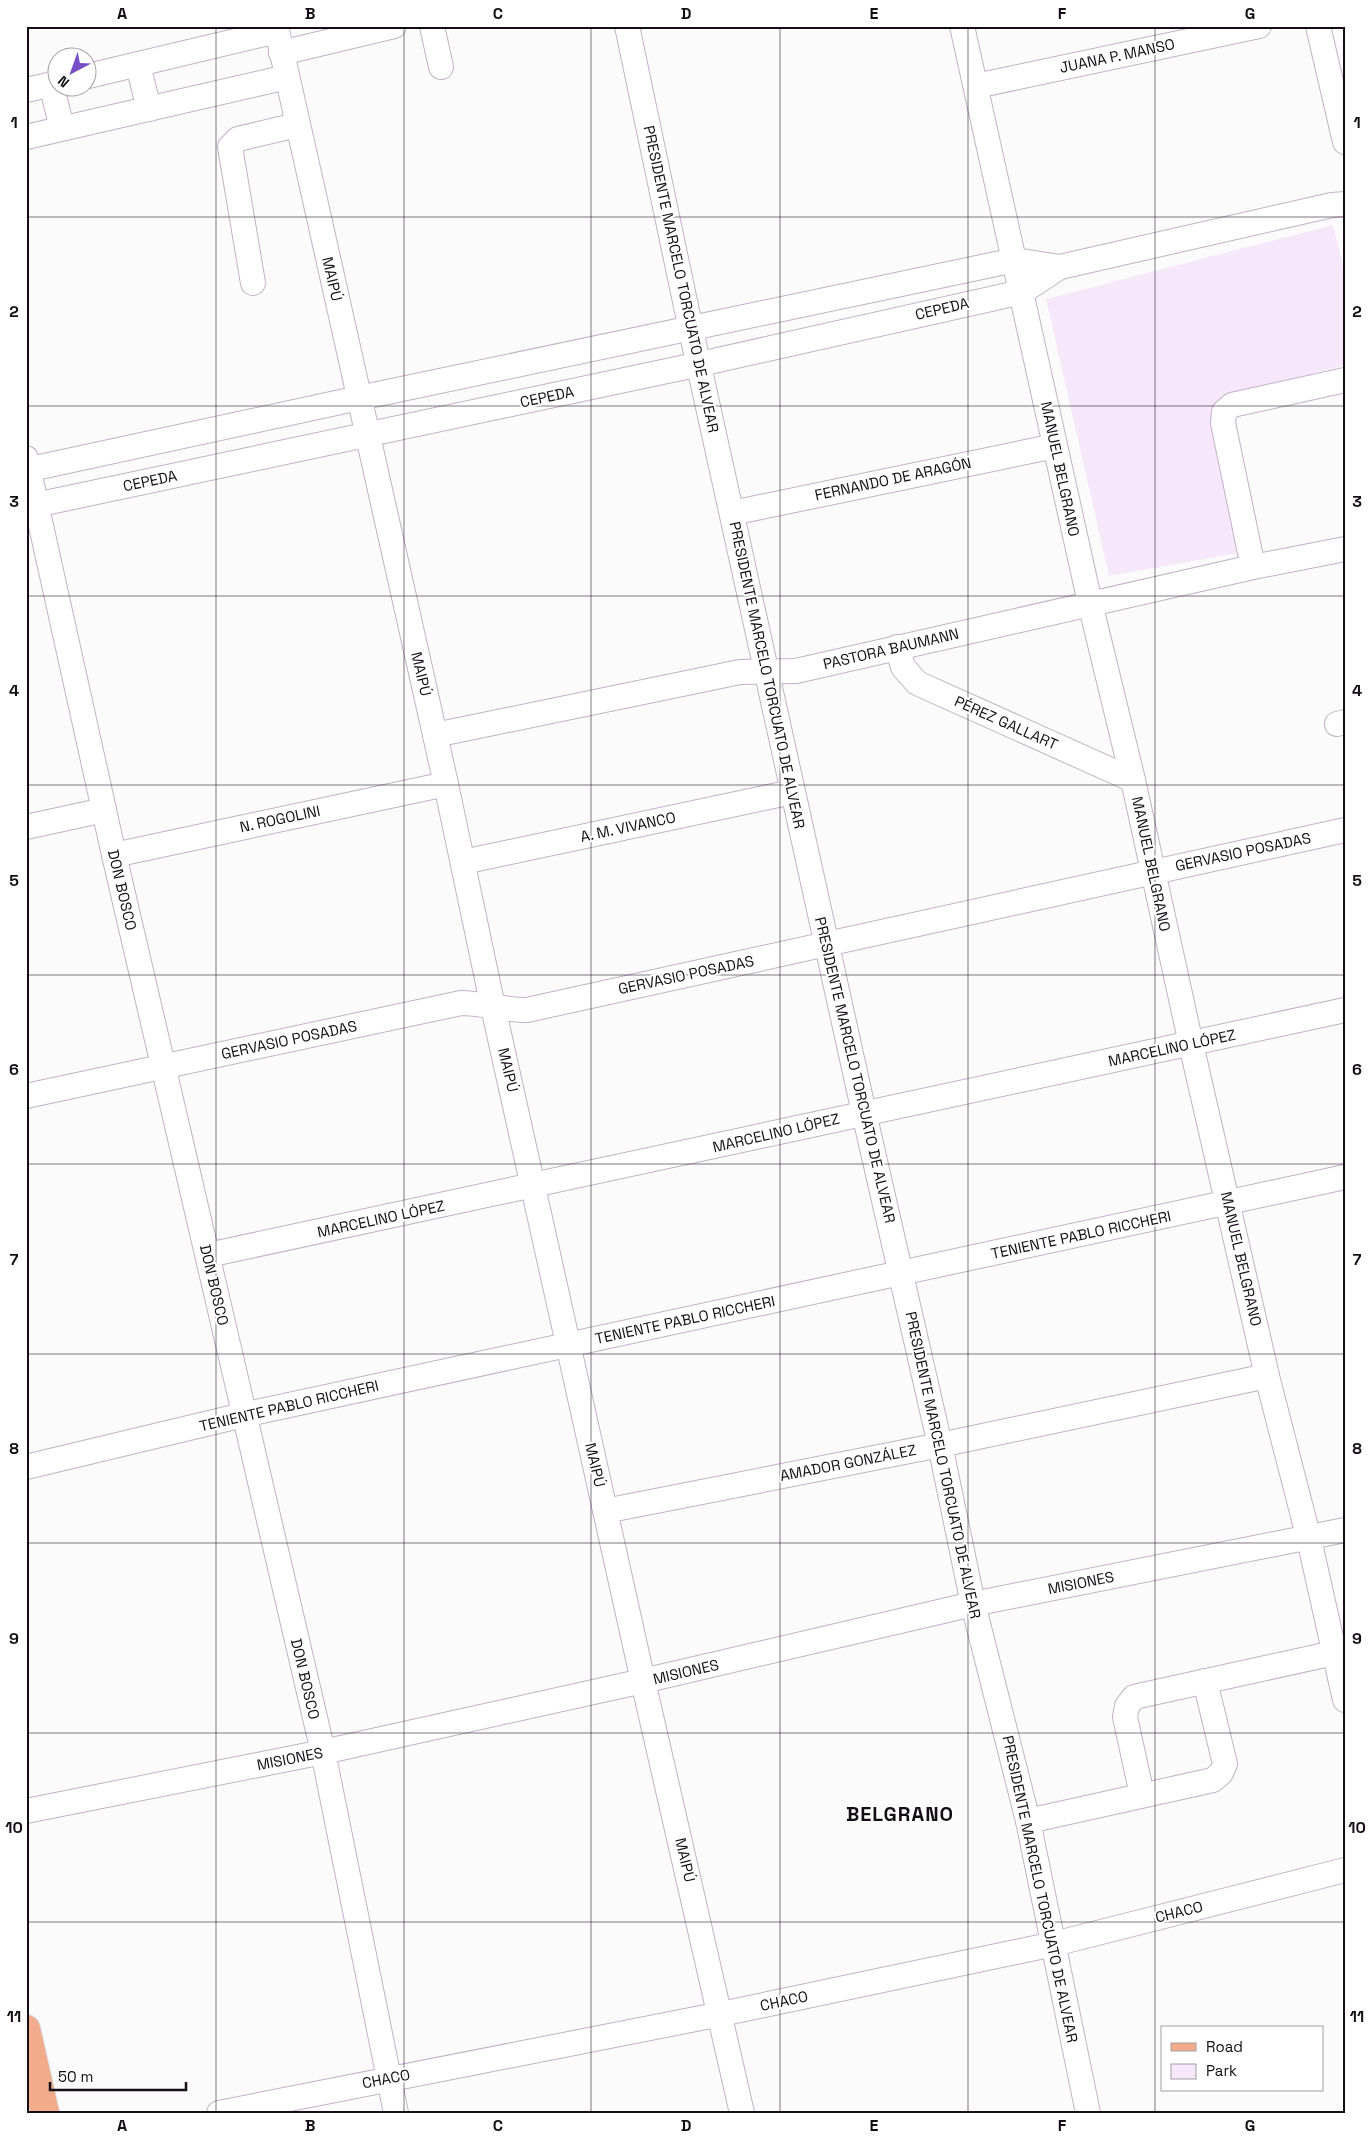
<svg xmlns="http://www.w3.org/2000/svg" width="1371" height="2139" font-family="'Space Grotesk',sans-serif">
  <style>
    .green { fill: #f7e7fb }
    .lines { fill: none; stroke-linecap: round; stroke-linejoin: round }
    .minor-casing { stroke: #c4b0c8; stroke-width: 26 }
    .major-casing { stroke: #d9d8da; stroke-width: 30 }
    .minor { stroke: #fff; stroke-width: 24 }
    .major { stroke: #f2ac8b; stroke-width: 28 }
    .grid { fill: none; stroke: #140d16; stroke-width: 1; stroke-opacity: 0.55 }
    .labels { text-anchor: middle; stroke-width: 4; stroke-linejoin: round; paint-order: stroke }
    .street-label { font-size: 15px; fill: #140d16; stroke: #fff }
    .district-label { font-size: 20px; font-weight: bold; letter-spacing: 1px; fill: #140d16; stroke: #fff }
    .neatline { fill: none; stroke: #140d16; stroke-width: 2 }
    .grid-label { font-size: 16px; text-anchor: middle; font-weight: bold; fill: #140d16 }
  </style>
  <rect width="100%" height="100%" fill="#fbfbfb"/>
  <polygon class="green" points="1333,225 1345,273 1345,365 1224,397 1216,411 1212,429 1238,553 1109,576 1046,299"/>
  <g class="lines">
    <defs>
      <g id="minor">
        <polyline points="276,26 446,784 493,1007 643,1681 742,2113"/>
        <polyline points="432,26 441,67"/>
        <polyline points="627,26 691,330 864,1113 940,1445 973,1604 1028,1821 1088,2113"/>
        <polyline points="962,26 1090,603 1133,780 1191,1044 1267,1376 1309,1539 1345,1700"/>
        <polyline points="1318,26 1345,142"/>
        <polyline points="281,53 394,26"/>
        <polyline points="138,65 149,109"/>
        <polyline points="88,76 277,31"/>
        <polyline points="51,84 62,128"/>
        <polyline points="976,86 1259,26"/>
        <polyline points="26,90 58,83"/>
        <polyline points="26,137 287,77"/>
        <polyline points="253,283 230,147 238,139 297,125"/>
        <polyline points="26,458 114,855 323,1752 396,2113"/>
        <polyline points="26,470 359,398 1015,260 1060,267"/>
        <polyline points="26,507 700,364 1022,292 1060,267 1332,205 1345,204"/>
        <polyline points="732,513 1055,446"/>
        <polyline points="1253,567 1223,423 1224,412 1232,405 1345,380"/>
        <polyline points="897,647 903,667 917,683 1133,780"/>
        <polyline points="1337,724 1345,722"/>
        <polyline points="435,735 740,672 796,671 1253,567 1345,549"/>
        <polyline points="26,827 104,810"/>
        <polyline points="114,855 446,784"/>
        <polyline points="463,862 792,792"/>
        <path d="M 26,1096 L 461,1003 C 483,1003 504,1010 527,1010 L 1345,830"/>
        <polyline points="208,1255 1345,1010"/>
        <polyline points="26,1467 243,1415 1345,1177"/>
        <polyline points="605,1511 940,1445 1267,1376"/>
        <polyline points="1142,1795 1125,1717 1127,1706 1134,1697 1334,1653"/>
        <polyline points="26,1811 323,1752 643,1681 973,1604 1345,1530"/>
        <polyline points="1028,1821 1213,1780 1221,1773 1225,1764 1205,1681"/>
        <polyline points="219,2113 721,2014 1054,1944 1345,1870"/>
      </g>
      <polyline id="major" points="26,2029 45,2113"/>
    </defs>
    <use href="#minor" class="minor-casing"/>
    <use href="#major" class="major-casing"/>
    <use href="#minor" class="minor"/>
    <use href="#major" class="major"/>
  </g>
  <path class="grid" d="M 216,26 L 216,2113M 404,26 L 404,2113M 591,26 L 591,2113M 780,26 L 780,2113M 968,26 L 968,2113M 1155,26 L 1155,2113M 26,217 L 1345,217M 26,406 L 1345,406M 26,596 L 1345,596M 26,785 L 1345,785M 26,975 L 1345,975M 26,1164 L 1345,1164M 26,1354 L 1345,1354M 26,1543 L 1345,1543M 26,1733 L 1345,1733M 26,1922 L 1345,1922"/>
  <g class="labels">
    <g class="street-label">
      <text transform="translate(1117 56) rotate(-12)" y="5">JUANA P. MANSO</text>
      <text transform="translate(332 279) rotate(77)" y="5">MAIPÚ</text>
      <text transform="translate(681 279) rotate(78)" y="5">PRESIDENTE MARCELO TORCUATO DE ALVEAR</text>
      <text transform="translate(942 309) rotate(-13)" y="5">CEPEDA</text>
      <text transform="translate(547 397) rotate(-12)" y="5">CEPEDA</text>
      <text transform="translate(1060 469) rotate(78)" y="5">MANUEL BELGRANO</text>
      <text transform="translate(893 479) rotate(-12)" y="5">FERNANDO DE ARAGÓN</text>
      <text transform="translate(150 481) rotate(-12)" y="5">CEPEDA</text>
      <text transform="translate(891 649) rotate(-13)" y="5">PASTORA BAUMANN</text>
      <text transform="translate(421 674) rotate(77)" y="5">MAIPÚ</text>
      <text transform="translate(767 675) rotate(78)" y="5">PRESIDENTE MARCELO TORCUATO DE ALVEAR</text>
      <text transform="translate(1006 723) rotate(24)" y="5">PÉREZ GALLART</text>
      <text transform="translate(280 819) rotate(-12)" y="5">N. ROGOLINI</text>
      <text transform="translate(628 827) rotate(-12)" y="5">A. M. VIVANCO</text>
      <text transform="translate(1243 852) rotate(-12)" y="5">GERVASIO POSADAS</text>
      <text transform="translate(1151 864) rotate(78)" y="5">MANUEL BELGRANO</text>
      <text transform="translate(122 890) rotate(77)" y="5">DON BOSCO</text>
      <text transform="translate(686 975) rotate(-12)" y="5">GERVASIO POSADAS</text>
      <text transform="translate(289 1040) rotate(-12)" y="5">GERVASIO POSADAS</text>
      <text transform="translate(1172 1048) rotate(-12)" y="5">MARCELINO LÓPEZ</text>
      <text transform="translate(508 1070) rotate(77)" y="5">MAIPÚ</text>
      <text transform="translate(855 1070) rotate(77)" y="5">PRESIDENTE MARCELO TORCUATO DE ALVEAR</text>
      <text transform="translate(776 1133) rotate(-13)" y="5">MARCELINO LÓPEZ</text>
      <text transform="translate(381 1219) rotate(-12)" y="5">MARCELINO LÓPEZ</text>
      <text transform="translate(1081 1235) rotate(-12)" y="5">TENIENTE PABLO RICCHERI</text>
      <text transform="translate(1241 1259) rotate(77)" y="5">MANUEL BELGRANO</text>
      <text transform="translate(214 1285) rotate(77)" y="5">DON BOSCO</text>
      <text transform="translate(685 1320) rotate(-12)" y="5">TENIENTE PABLO RICCHERI</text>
      <text transform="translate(289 1406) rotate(-13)" y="5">TENIENTE PABLO RICCHERI</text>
      <text transform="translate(848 1463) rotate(-11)" y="5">AMADOR GONZÁLEZ</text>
      <text transform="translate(595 1465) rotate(77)" y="5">MAIPÚ</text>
      <text transform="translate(943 1465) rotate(78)" y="5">PRESIDENTE MARCELO TORCUATO DE ALVEAR</text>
      <text transform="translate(1081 1583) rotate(-11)" y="5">MISIONES</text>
      <text transform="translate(686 1672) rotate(-13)" y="5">MISIONES</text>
      <text transform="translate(305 1679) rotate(77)" y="5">DON BOSCO</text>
      <text transform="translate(290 1759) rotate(-11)" y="5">MISIONES</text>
      <text transform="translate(685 1860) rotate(77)" y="5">MAIPÚ</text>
      <text transform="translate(1040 1889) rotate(78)" y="5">PRESIDENTE MARCELO TORCUATO DE ALVEAR</text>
      <text transform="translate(1179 1912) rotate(-14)" y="5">CHACO</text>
      <text transform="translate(784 2001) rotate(-12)" y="5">CHACO</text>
      <text transform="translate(386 2079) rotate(-11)" y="5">CHACO</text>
    </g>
    <g class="district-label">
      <text x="900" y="1821">BELGRANO</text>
    </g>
  </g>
  <rect width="1371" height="2139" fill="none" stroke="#ffffff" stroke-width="55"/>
  <rect x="1161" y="2026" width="162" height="65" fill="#ffffff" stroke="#a19ea2"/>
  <rect x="1171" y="2043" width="25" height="8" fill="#f2ac8b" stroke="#a19ea2"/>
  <text x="1206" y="2052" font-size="15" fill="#140d16">Road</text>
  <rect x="1171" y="2064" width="25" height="15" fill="#f7e7fb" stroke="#a19ea2"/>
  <text x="1206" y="2076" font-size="15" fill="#140d16">Park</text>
  <g transform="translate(72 72) rotate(221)"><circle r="24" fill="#ffffff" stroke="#a19ea2"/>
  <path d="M0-4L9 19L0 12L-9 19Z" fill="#774ec7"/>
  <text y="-8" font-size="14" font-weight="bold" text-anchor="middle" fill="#140d16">N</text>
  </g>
  <path d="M50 2082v8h136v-8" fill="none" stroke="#140d16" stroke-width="2.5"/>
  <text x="58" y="2082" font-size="15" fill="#140d16" stroke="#ffffff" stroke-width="4" paint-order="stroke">50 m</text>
  <rect x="28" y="28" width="1316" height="2084" class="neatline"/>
  <g class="grid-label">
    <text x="122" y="19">A</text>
    <text x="310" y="19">B</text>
    <text x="498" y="19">C</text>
    <text x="686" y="19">D</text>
    <text x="874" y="19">E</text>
    <text x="1062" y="19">F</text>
    <text x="1250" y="19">G</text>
    <text x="14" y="128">1</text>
    <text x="1357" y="128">1</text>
    <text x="14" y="317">2</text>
    <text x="1357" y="317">2</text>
    <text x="14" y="507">3</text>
    <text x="1357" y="507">3</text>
    <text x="14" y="696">4</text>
    <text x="1357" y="696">4</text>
    <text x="14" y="886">5</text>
    <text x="1357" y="886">5</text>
    <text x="14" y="1075">6</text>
    <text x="1357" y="1075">6</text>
    <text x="14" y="1265">7</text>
    <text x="1357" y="1265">7</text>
    <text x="14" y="1454">8</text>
    <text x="1357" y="1454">8</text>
    <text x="14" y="1644">9</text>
    <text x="1357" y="1644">9</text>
    <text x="14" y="1833">10</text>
    <text x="1357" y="1833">10</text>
    <text x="14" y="2022">11</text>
    <text x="1357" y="2022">11</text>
    <text x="122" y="2131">A</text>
    <text x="310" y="2131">B</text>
    <text x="498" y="2131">C</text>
    <text x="686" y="2131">D</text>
    <text x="874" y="2131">E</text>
    <text x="1062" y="2131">F</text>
    <text x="1250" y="2131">G</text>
  </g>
</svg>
